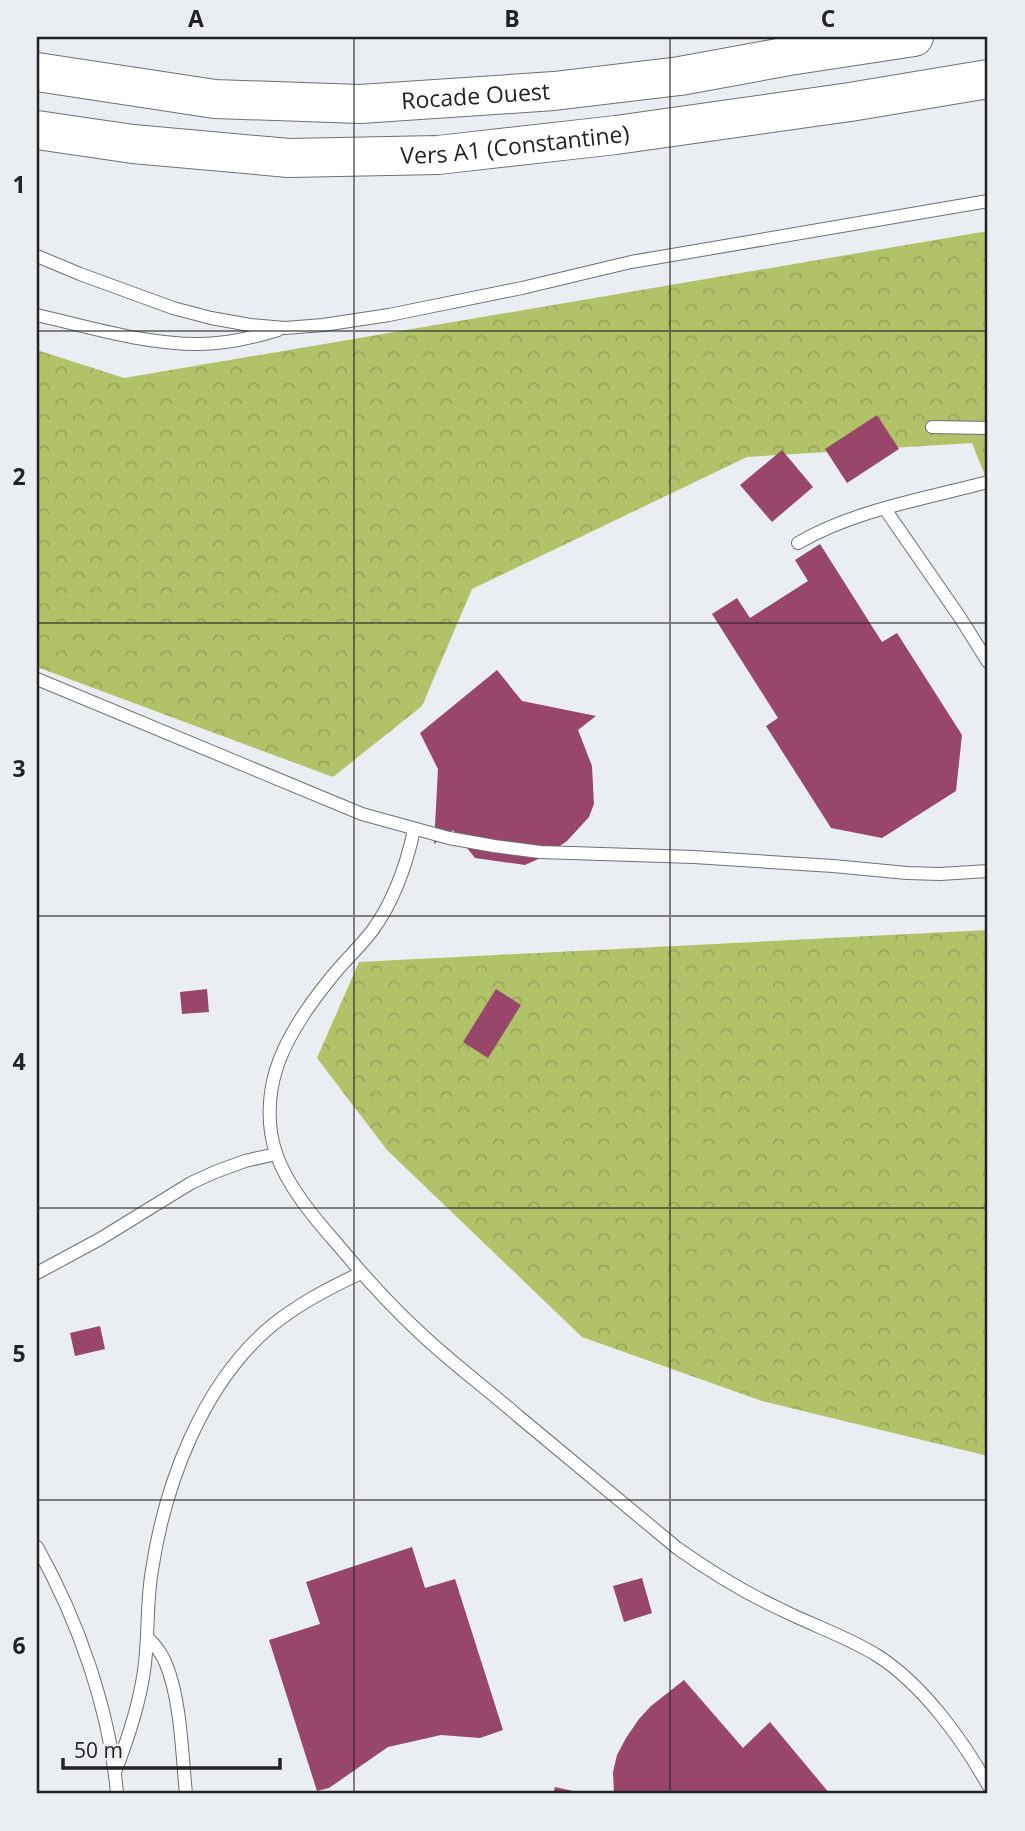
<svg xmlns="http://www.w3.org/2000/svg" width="1025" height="1831" font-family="'Open Sans',sans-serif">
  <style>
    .forest { fill: url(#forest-crowns) }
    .building { fill: #98476a }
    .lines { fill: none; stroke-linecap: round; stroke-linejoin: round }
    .lane-casing { stroke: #6e7174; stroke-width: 14 }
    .highway-casing { stroke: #6e7174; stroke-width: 40 }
    .lane { stroke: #fff; stroke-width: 12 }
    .highway { stroke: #fff; stroke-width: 38 }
    .grid { fill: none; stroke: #222324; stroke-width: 2; stroke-opacity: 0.55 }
    .labels { text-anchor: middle; stroke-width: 7; stroke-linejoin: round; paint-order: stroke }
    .street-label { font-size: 23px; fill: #222324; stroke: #eaedf1 }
    .neatline { fill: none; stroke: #222324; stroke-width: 2.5 }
    .grid-label { font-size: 23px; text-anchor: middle; font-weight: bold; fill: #222324 }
  </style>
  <defs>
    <pattern id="forest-crowns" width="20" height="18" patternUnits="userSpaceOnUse" patternTransform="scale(1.75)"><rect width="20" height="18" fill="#b2c269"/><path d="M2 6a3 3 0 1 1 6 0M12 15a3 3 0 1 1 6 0" fill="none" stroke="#99a65b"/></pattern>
  </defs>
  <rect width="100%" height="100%" fill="#eaedf1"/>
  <g class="forest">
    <polygon points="988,231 988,483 972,443 747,457 472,589 422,706 333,777 37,667 37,350 124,378"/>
    <polygon points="988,930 988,1456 762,1401 582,1337 387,1150 317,1058 359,962"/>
  </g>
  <g class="building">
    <polygon points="877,415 899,449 847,483 825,449"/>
    <polygon points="782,450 813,487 772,522 740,485"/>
    <polygon points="820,544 882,642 897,633 962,735 956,791 882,838 831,828 766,726 778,718 712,614 737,598 750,618 808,581 795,560"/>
    <polygon points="497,670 522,701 596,716 578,730 592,766 594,804 589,817 567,841 545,856 525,865 475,858 453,830 434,844 438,769 420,733"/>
    <polygon points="207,989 209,1012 182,1014 180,992"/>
    <polygon points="496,989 521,1005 488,1058 463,1042"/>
    <polygon points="100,1326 105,1349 75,1356 70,1333"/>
    <polygon points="412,1547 425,1588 455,1579 503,1730 480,1738 441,1735 388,1747 329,1788 317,1791 269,1640 320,1624 306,1582"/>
    <polygon points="642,1578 652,1613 624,1622 613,1586"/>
    <polygon points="684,1680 743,1748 770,1722 830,1794 614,1794 613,1772 617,1755 626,1738 639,1719 651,1706"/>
    <polygon points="555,1787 582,1793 582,1794 553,1794"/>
  </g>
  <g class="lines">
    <defs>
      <g id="lane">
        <polyline points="37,256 80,274 173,308 211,318 250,325 285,328 323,325 389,315 522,288 631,262 988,201"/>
        <path d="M 37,315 C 89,327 144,344 198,344 C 226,344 252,338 278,330"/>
        <polyline points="932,427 988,428"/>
        <polyline points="885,509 959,616 988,662"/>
        <path d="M 798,543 C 855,510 924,499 988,482"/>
        <polyline points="37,679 362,814 449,838 494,846 540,852 694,857 833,866 907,873 940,874 988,871"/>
        <path d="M 414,830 C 406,867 394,901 372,931 C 359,948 343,962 330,979 C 308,1006 286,1037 276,1070 C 268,1096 267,1127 276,1153 C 287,1186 315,1219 338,1245 C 363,1275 389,1304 417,1330 C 449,1361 485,1387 518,1416 C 571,1460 624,1504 677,1548 C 711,1572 745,1593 782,1610 C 814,1626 848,1637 878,1656 C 923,1685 962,1739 988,1785"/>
        <polyline points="37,1273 100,1239 191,1183 215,1172 245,1161 276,1154"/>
        <path d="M 37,1547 C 78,1620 110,1710 117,1794"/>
        <path d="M 147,1637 C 155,1645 162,1653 166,1664 C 181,1700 182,1755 186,1794"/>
        <path d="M 115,1772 C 128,1739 139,1706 144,1671 C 149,1637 146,1604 152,1570 C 165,1484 202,1385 270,1327 C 298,1304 329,1288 361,1273"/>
      </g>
      <g id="highway">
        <path id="s1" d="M 37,72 L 215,99 L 360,104 L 554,91 L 680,76 L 789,56 L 914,37"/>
        <path id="s2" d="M 37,130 L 133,144 L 289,158 L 438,155 L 616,135 L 850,102 L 988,79"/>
      </g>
    </defs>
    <use href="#lane" class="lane-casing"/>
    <use href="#highway" class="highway-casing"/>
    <use href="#lane" class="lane"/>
    <use href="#highway" class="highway"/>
  </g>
  <path class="grid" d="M 354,37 L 354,1794M 670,37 L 670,1794M 37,331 L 988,331M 37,623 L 988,623M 37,916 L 988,916M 37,1208 L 988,1208M 37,1500 L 988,1500"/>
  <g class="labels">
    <g class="street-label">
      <text dy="8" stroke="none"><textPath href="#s1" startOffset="441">Rocade Ouest</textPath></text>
      <text dy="8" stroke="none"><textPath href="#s2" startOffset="480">Vers A1 (Constantine)</textPath></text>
    </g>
  </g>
  <rect width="1025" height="1831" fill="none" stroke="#eaedf1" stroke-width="77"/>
  <path d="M63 1758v10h217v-10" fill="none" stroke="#222324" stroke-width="3.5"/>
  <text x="74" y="1758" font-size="21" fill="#222324" stroke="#eaedf1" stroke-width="5" paint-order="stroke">50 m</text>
  <rect x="38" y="38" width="948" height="1754" class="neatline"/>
  <g class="grid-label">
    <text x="196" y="27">A</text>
    <text x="512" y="27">B</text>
    <text x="828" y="27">C</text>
    <text x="19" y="193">1</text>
    <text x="19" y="485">2</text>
    <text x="19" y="777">3</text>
    <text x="19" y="1070">4</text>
    <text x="19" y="1362">5</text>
    <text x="19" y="1654">6</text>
  </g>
</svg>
